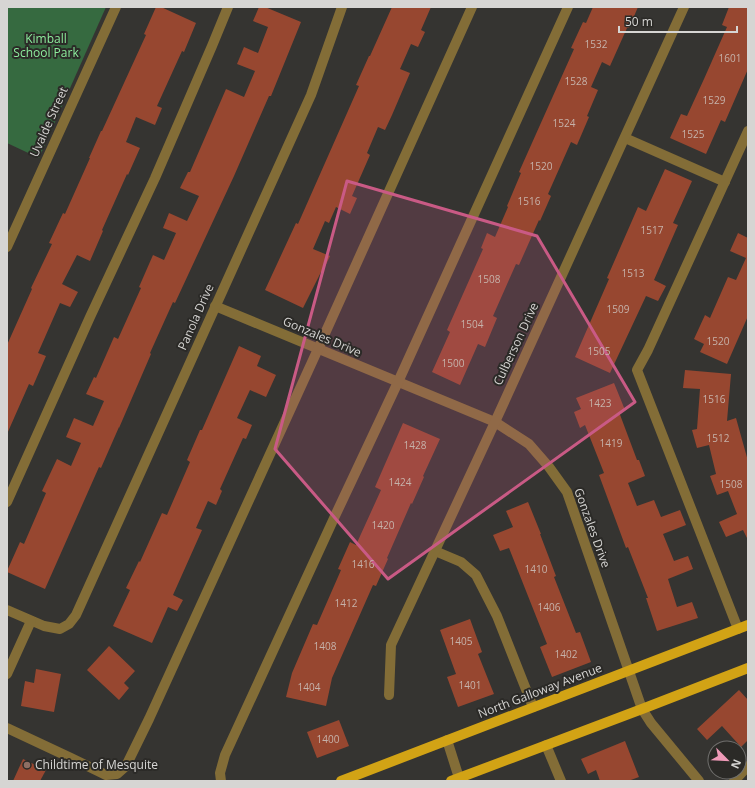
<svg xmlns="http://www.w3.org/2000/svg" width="755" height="788" font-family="'Open Sans',sans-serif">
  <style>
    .green { fill: #366a40 }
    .building { fill: #974730 }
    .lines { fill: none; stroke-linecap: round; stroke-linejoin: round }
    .minor { stroke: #836d37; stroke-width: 10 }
    .major { stroke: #d2a315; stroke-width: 10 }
    .marked { fill: #c95a85; fill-opacity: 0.2; stroke: #c95a85; stroke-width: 3; stroke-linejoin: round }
    .education-dot { fill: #8d6e63; stroke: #2b2a27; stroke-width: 1.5 }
    .labels { text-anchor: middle; stroke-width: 4; stroke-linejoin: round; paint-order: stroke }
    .number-label { font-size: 10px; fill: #c6b2aa }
    .park-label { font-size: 12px; fill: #8dee9e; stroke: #2b2a27 }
    .street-label { font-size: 12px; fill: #d6d5d3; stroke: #2b2a27 }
    .poi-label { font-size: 12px; fill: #d6d5d3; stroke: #2b2a27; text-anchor: start }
  </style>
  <rect width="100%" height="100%" fill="#353431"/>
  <polygon class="green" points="7,7 106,7 39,158 7,143"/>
  <g class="building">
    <polygon points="156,7 161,7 196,23 184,52 182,51 157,106 162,108 155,125 136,117 126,142 140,148 128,175 127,174 102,230 103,231 90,261 77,255 62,284 78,292 70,307 60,303 38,353 46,356 33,386 29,384 7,434 7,345 32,289 31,288 52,244 49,243 63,213 65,214 90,158 89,158 101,131 102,131 146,35 144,34"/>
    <polygon points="259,7 265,7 301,22 271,96 269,96 234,176 175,303 173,302 150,353 151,354 119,428 119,427 101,468 99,467 45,589 7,572 7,571 20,542 24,544 46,493 42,491 57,459 71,466 81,443 66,437 74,418 93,426 104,401 86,394 94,377 96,378 114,337 118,339 141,288 139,287 153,255 164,260 176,233 163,228 169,213 187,221 199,196 180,188 188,172 190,172 226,89 244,97 255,71 237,64 244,47 258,53 268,27 253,21"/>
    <polygon points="392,7 431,7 421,30 425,32 418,47 411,44 400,69 410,73 392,115 385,130 378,127 367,153 370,155 352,196 357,198 350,214 336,207 329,223 325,221 313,249 330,256 322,273 321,272 303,308 265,290 296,223 298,224 359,86 356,85 369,56 370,56"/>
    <polygon points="593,7 638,7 629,28 627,28 610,66 602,62 591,87 598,90 587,116 589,117 577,145 571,142 548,194 551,196 540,221 539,220 519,265 516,264 493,316 497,318 485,347 478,344 460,385 432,372 450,332 447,330 483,249 481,248 487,233 495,237 508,207 507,206 521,173 519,172 574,49 571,48 583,22 586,23"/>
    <polygon points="729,7 748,7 748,69 725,122 721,120 706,154 670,138 681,114 687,116 704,79 727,27 722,25"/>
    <polygon points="665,169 692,181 673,223 678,225 654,280 666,286 658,301 646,296 610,373 575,357 609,279 607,278 638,207 646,211"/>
    <polygon points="738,233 748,238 748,316 727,364 700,352 704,344 694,339 705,315 710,318 728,277 736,280 746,258 730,251"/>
    <polygon points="239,346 261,356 257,366 276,375 266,397 250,390 237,418 252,425 246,439 243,438 220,489 222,491 216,505 208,501 196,528 202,530 173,595 183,600 177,611 168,607 152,643 113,626 130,590 126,588 139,561 140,562 162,513 167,515 190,462 187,460 200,430 202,430"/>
    <polygon points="685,370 731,374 727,421 736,418 748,461 748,540 743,530 726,537 719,522 737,514 728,491 717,495 710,476 716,474 709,445 697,448 692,430 697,429 700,389 683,388"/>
    <polygon points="614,383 625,410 619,412 637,460 639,460 645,476 628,483 637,506 654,500 661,517 680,510 686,525 663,534 674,561 688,556 693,569 668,579 677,607 692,602 698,618 657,631 646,598 648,598 628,547 626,548 599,475 604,473 585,425 580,428 574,412 581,409 576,398"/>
    <polygon points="403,423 440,439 423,476 424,477 412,504 411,503 387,558 388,559 376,586 373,585 332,678 326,706 286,697 292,673 313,624 317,625 341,570 338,569 350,542 356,545 381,490 375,487"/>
    <polygon points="528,502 541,534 540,534 556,576 554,577 576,633 580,632 591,662 552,677 540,647 547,644 509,548 500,551 493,535 513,527 506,511"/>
    <polygon points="470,619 482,652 478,654 494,694 458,707 447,677 456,674 440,630"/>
    <polygon points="109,646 135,671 124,683 129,688 119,700 87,670"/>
    <polygon points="36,669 61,674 54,712 21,706 25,681 34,683"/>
    <polygon points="739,690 748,700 748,740 741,747 722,726 707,740 697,729"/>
    <polygon points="339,720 349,746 317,758 307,732"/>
    <polygon points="625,741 639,777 628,781 600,781 596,770 588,774 581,759"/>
    <polygon points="23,759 46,770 40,781 13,781"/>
  </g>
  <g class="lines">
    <g class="minor">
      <polyline points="625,138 725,182"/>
      <polyline points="7,247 116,7"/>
      <polyline points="215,306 495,422 529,444 549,467 567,492 642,709 651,723 699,781"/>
      <polyline points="7,502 90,317 155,178 212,46 228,7"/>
      <polyline points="435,551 461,562 476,575 497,616 533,707"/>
      <polyline points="7,610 44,626 60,629 69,624 76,615 311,95 342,7"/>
      <polyline points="738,629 637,370 648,350 748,131"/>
      <polyline points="7,674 31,621"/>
      <polyline points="389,695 391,645 495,422 684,7"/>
      <polyline points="7,728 71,758 106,775 117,774 126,766 149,719 318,349 472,7"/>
      <polyline points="447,740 460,781"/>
      <polyline points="546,745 561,781"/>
      <polyline points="221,781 220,773 225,755 335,516 398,382 568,7"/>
      <polyline points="734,781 748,766"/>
    </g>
    <g class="major">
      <polyline points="341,781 748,625"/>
      <polyline points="451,781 642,709 748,668"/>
    </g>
  </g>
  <path class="marked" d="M 347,181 L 537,236 L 635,402 L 388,579 L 275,449 Z"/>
  <circle class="education-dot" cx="27" cy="765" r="4"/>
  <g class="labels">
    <g class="number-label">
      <text x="596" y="48">1532</text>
      <text x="730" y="62">1601</text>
      <text x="576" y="85">1528</text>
      <text x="714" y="104">1529</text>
      <text x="564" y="127">1524</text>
      <text x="693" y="138">1525</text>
      <text x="541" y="170">1520</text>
      <text x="529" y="205">1516</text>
      <text x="652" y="234">1517</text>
      <text x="633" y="277">1513</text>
      <text x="489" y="283">1508</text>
      <text x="618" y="313">1509</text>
      <text x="472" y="328">1504</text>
      <text x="718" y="345">1520</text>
      <text x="599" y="355">1505</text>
      <text x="453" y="367">1500</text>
      <text x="714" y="403">1516</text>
      <text x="600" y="407">1423</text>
      <text x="718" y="442">1512</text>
      <text x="611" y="447">1419</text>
      <text x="415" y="449">1428</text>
      <text x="400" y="486">1424</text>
      <text x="731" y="488">1508</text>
      <text x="383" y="529">1420</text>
      <text x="363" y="568">1416</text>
      <text x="536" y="573">1410</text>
      <text x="346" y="607">1412</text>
      <text x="549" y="611">1406</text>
      <text x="461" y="645">1405</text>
      <text x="325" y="650">1408</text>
      <text x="566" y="658">1402</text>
      <text x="470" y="689">1401</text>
      <text x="309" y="691">1404</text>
      <text x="328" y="743">1400</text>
    </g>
    <g class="park-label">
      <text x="46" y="43">Kimball<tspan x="46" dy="14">School Park</tspan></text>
    </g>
    <g class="street-label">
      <text transform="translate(49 122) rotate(-66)" y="4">Uvalde Street</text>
      <text transform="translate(196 317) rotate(-66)" y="4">Panola Drive</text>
      <text transform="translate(322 337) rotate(23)" y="4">Gonzales Drive</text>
      <text transform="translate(516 344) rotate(-65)" y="4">Culberson Drive</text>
      <text transform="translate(592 528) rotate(70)" y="4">Gonzales Drive</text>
      <text transform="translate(540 691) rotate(-21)" y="4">North Galloway Avenue</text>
    </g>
    <g class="poi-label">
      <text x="35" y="769">Childtime of Mesquite</text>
    </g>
  </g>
  <rect width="755" height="788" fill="none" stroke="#d6d5d3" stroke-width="16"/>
  <g transform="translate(727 760) rotate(114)"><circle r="19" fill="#2b2a27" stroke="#6f6e6c"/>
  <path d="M0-3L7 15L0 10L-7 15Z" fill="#ef9ab8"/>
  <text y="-6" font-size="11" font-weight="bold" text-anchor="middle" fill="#d6d5d3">N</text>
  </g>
  <path d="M619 26v6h118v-6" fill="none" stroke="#d6d5d3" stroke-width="2"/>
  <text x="625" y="26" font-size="12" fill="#d6d5d3" stroke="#2b2a27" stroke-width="3" paint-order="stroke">50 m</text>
</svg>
